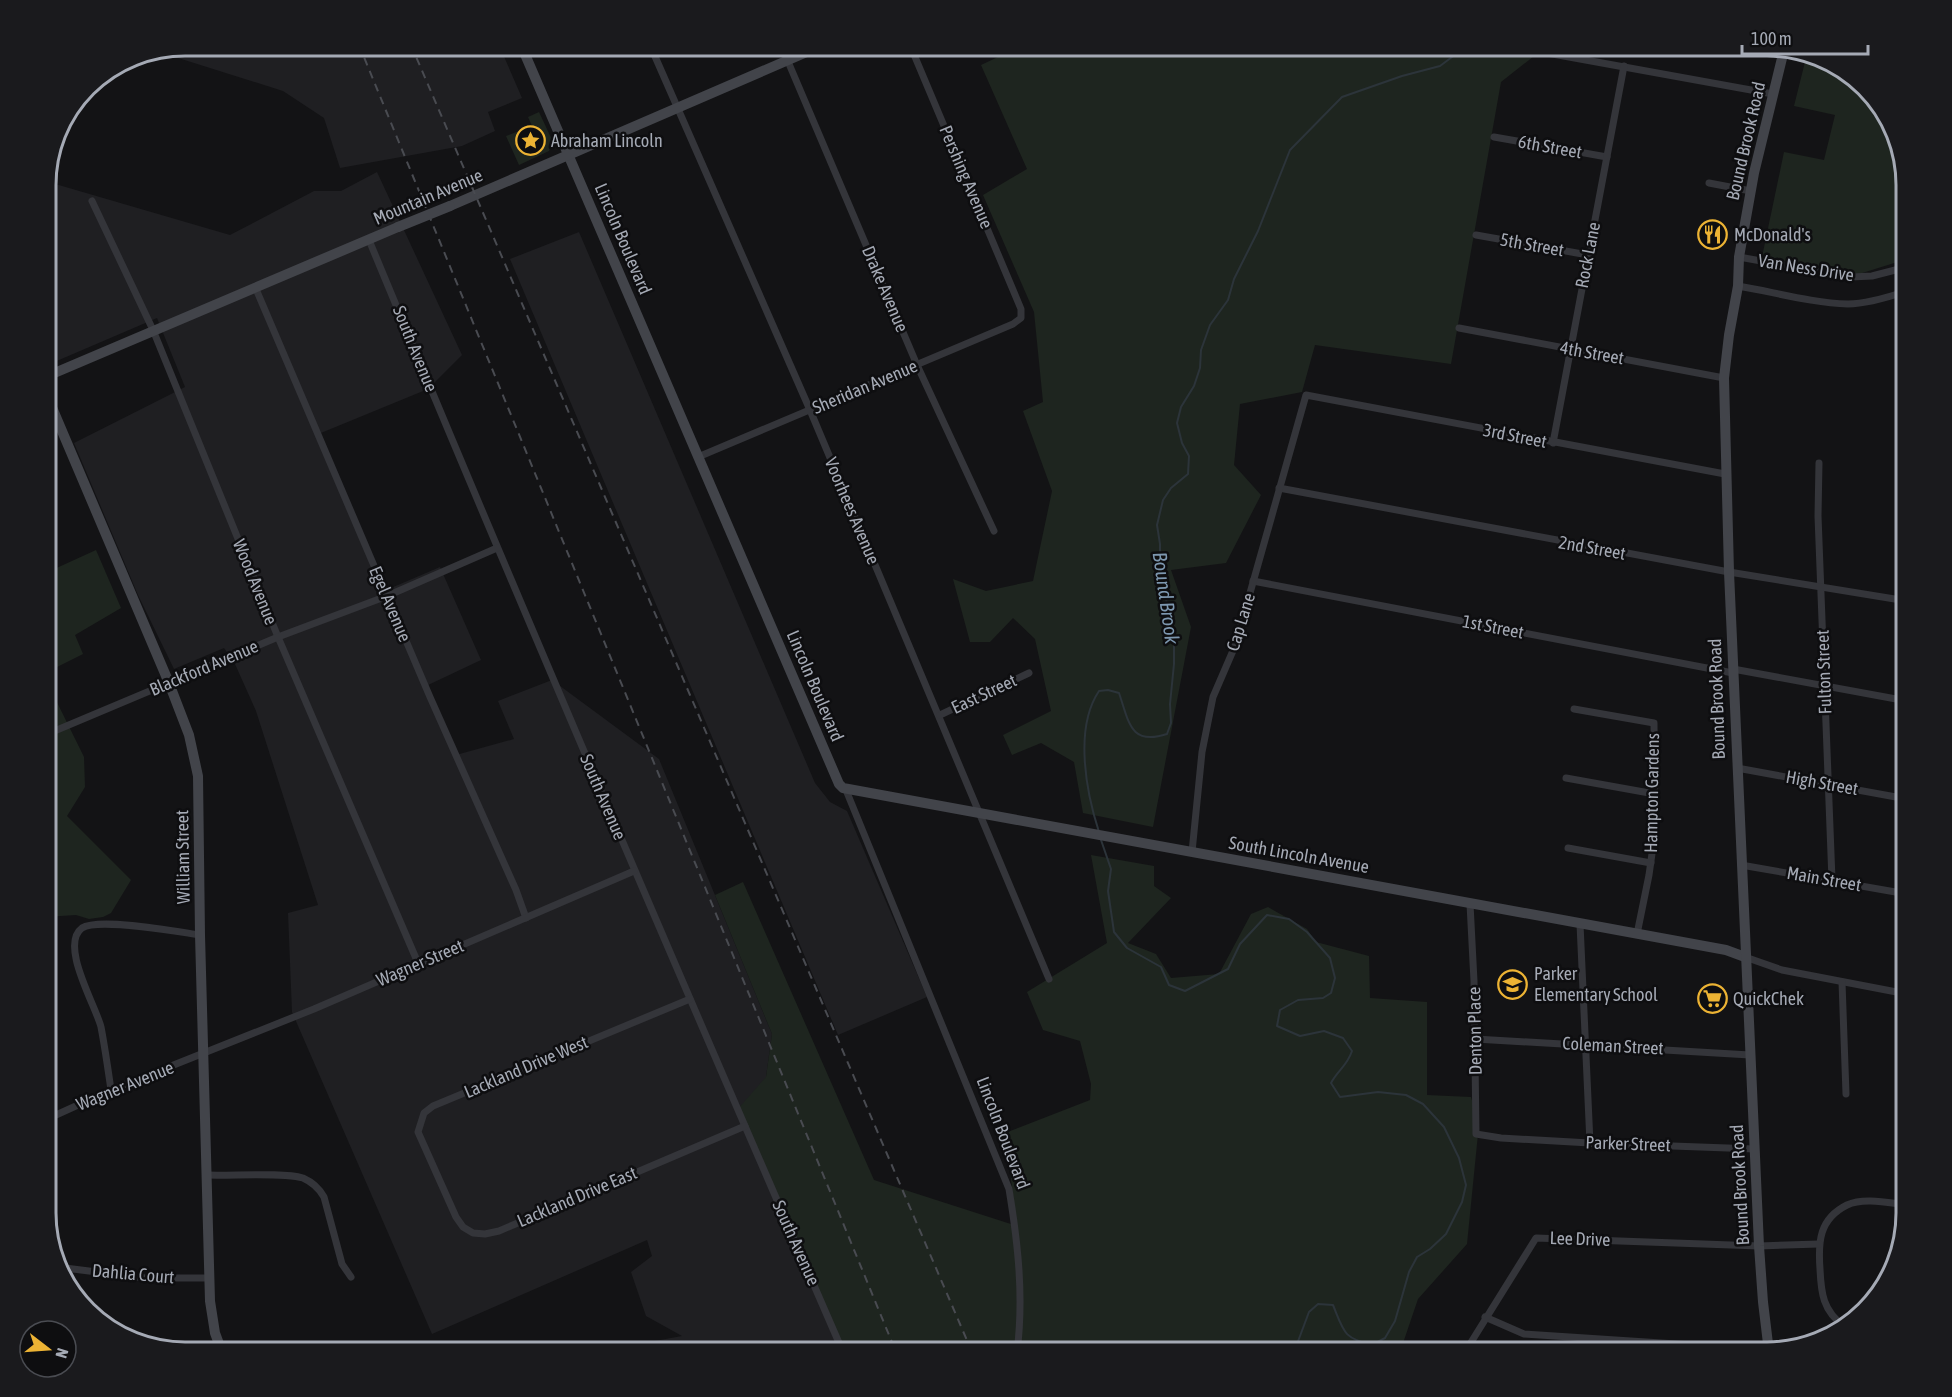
<svg xmlns="http://www.w3.org/2000/svg" width="1952" height="1397" font-family="'Asap Condensed',sans-serif">
  <style>
    .built { fill: #1f1f22 }
    .green { fill: #1e251f }
    .lines { fill: none; stroke-linecap: round; stroke-linejoin: round }
    .stream { stroke: #2c343a; stroke-width: 2 }
    .street { stroke: #34353a; stroke-width: 7 }
    .secondary { stroke: #42444a; stroke-width: 10 }
    .rail { stroke: #494b51; stroke-width: 2; stroke-dasharray: 8 6; stroke-linecap: butt }
    .secondary-bridge { stroke: #42444a; stroke-width: 10 }
    .labels { text-anchor: middle; stroke-width: 5; stroke-linejoin: round; paint-order: stroke }
    .poi-label { font-size: 18px; fill: #a5aab5; stroke: #0e0e10; text-anchor: start }
    .street-label { font-size: 18px; fill: #a5aab5; stroke: #0e0e10 }
    .water-label { font-size: 20px; font-style: italic; fill: #7d97af; stroke: #0e0e10 }
    .rim { fill: none; stroke: #a5aab5; stroke-width: 3 }
  </style>
  <rect width="100%" height="100%" fill="#131315"/>
  <g class="built">
    <polygon points="184,45 499,45 522,98 488,112 495,131 462,146 340,168 324,118 283,91 156,51"/>
    <polygon points="377,172 462,355 428,389 316,435 384,591 440,567 481,660 426,686 456,755 514,739 498,701 552,680 659,759 772,1034 766,1077 840,1352 622,1352 622,1347 682,1336 646,1316 631,1272 652,1256 647,1240 432,1334 292,1012 288,913 318,905 256,711 235,664 224,648 174,669 138,595 74,443 185,387 157,318 45,366 45,181 230,235 314,191 341,191"/>
    <polygon points="579,232 815,783 830,802 847,811 927,997 838,1035 510,259"/>
  </g>
  <g class="green">
    <polygon points="1023,45 1548,45 1501,82 1451,364 1315,345 1302,392 1240,404 1234,465 1261,495 1226,563 1171,570 1191,627 1153,827 1083,813 1074,762 1041,743 1012,755 1003,735 1051,711 1035,639 1013,618 990,642 970,642 953,579 986,591 1033,581 1052,491 1023,411 1043,402 1034,312 983,195 1027,169 981,65"/>
    <polygon points="1806,58 1852,74 1892,122 1907,184 1907,259 1859,274 1762,257 1784,152 1824,160 1835,115 1794,106"/>
    <polygon points="539,112 553,142 549,151 519,165 506,136 532,126 528,117"/>
    <polygon points="45,432 55,455 45,462"/>
    <polygon points="96,550 121,608 75,635 83,654 45,673 45,560 50,571"/>
    <polygon points="45,678 84,757 85,787 67,816 131,880 111,913 103,917 89,919 76,915 45,917"/>
    <polygon points="1091,855 1154,866 1154,886 1171,898 1128,943 1156,954 1171,978 1219,974 1251,914 1268,907 1307,929 1316,942 1369,956 1370,998 1427,1002 1427,1095 1471,1097 1479,1124 1467,1244 1418,1299 1400,1352 840,1352 737,1110 766,1077 772,1034 715,895 743,882 874,1180 1017,1226 1005,1133 1090,1100 1091,1084 1080,1041 1043,1030 1027,992 1107,943"/>
  </g>
  <g class="lines">
    <g class="stream">
      <path d="M 1099,832 C 1086,792 1074,728 1099,691 L 1108,690 L 1119,693 C 1129,722 1130,746 1167,734 L 1171,723 L 1170,704 L 1174,664 L 1174,636 L 1160,572 L 1160,544 L 1157,525 L 1163,500 L 1171,488 L 1188,474 L 1189,456 L 1182,443 L 1177,423 L 1181,407 L 1194,386 L 1200,368 L 1201,350 L 1210,325 L 1228,300 L 1234,279 L 1258,231 L 1290,150 L 1342,97 L 1402,76 L 1440,66 L 1468,45"/>
      <path d="M 1101,840 L 1111,869 L 1108,891 L 1114,932 L 1127,948 L 1161,967 L 1169,985 L 1185,991 L 1228,969 L 1240,944 L 1267,915 L 1289,919 L 1307,932 L 1330,958 L 1335,978 L 1331,993 L 1323,998 L 1298,1000 L 1280,1010 L 1277,1026 L 1300,1036 L 1324,1031 L 1343,1038 L 1352,1051 C 1347,1066 1338,1070 1331,1083 L 1340,1097 L 1378,1092 L 1406,1095 L 1423,1104 L 1444,1127 L 1459,1158 L 1466,1185 L 1462,1202 L 1446,1234 L 1430,1249 L 1417,1257 L 1409,1272 L 1395,1321 L 1385,1338 L 1372,1345 C 1343,1338 1344,1332 1333,1305 L 1318,1304 L 1309,1312 L 1294,1352"/>
    </g>
    <g class="street">
      <polyline points="650,45 810,410 1049,979"/>
      <polyline points="781,45 917,365 994,531"/>
      <polyline points="1536,51 1773,94"/>
      <polyline points="1494,137 1607,157"/>
      <polyline points="1709,183 1751,191"/>
      <polyline points="92,201 153,330 278,637 418,963"/>
      <polyline points="1476,235 1588,255"/>
      <path d="M 369,240 C 523,612 682,982 843,1352"/>
      <polyline points="1739,257 1851,277 1872,276 1907,267"/>
      <path d="M 1738,286 C 1774,292 1812,303 1848,304 C 1867,304 1889,297 1907,291"/>
      <polyline points="256,289 430,697 516,890 526,918"/>
      <polyline points="1459,328 1724,378"/>
      <polyline points="1553,443 1624,66"/>
      <polyline points="698,457 1013,324 1021,318 1021,309 910,45"/>
      <polyline points="1819,463 1818,516 1832,880"/>
      <polyline points="1279,488 1729,572 1907,601"/>
      <polyline points="1253,581 1733,673"/>
      <polyline points="1733,669 1907,701"/>
      <polyline points="1574,709 1654,723 1655,832 1649,875 1637,934"/>
      <polyline points="940,715 1029,673"/>
      <polyline points="45,735 278,637 387,596 497,548"/>
      <polyline points="1737,768 1907,799"/>
      <polyline points="1566,778 1655,794"/>
      <path d="M 846,790 L 1009,1189 C 1018,1244 1024,1297 1017,1352"/>
      <polyline points="1568,848 1651,863"/>
      <polyline points="1192,852 1202,752 1213,697 1235,646 1306,395 1725,474"/>
      <polyline points="1741,865 1907,894"/>
      <polyline points="1470,904 1474,981 1476,1134 1501,1138 1590,1143 1755,1149"/>
      <polyline points="1580,924 1590,1143"/>
      <polyline points="1745,957 1782,970 1907,994"/>
      <polyline points="1842,982 1846,1094"/>
      <polyline points="690,999 433,1106 424,1113 418,1132 456,1217 463,1227 473,1233 485,1234 499,1231 745,1126"/>
      <polyline points="1475,1039 1750,1055"/>
      <path d="M 111,1090 C 108,1069 105,1048 101,1027 C 96,1006 59,945 82,928 C 99,917 179,932 200,935"/>
      <polyline points="45,1120 111,1090 314,1009 634,871"/>
      <path d="M 208,1175 C 231,1176 283,1172 303,1178 C 312,1182 319,1188 324,1197 L 342,1264 L 351,1277"/>
      <polyline points="57,1267 145,1278 209,1278"/>
      <polyline points="1485,1317 1524,1334 1768,1350"/>
      <path d="M 1844,1326 C 1823,1311 1821,1293 1820,1269 C 1818,1242 1819,1219 1847,1205 C 1864,1197 1889,1203 1907,1205"/>
      <polyline points="404,1349 404,1352"/>
      <polyline points="1465,1352 1536,1238 1759,1246 1819,1244"/>
    </g>
    <g class="secondary">
      <polyline points="521,45 839,784 843,788 1726,950 1745,957"/>
      <polyline points="450,206 823,45"/>
      <polyline points="45,377 398,227"/>
      <polyline points="45,391 169,683 189,735 198,776 200,935 210,1301 215,1333 222,1352"/>
      <polyline points="1769,1352 1763,1302 1759,1246 1729,572 1724,378 1729,335 1738,286 1739,257 1754,173 1784,50"/>
    </g>
    <g class="rail">
      <polyline points="359,45 896,1352"/>
      <polyline points="411,45 972,1352"/>
    </g>
    <polyline class="secondary-bridge" points="398,227 450,206"/>
  </g>
  <defs>
    <symbol id="sight-ring" viewBox="-11 -11 22 22"><circle r="9.5" fill="#0e0e10" stroke="#ecb334" stroke-width="1.5"/><path d="M0-6L1.8-2.2L6-1.7L2.9 1.2L3.7 5.4L0 3.3L-3.7 5.4L-2.9 1.2L-6-1.7L-1.8-2.2Z" fill="#ecb334"/></symbol>
    <symbol id="restaurant-ring" viewBox="-11 -11 22 22"><circle r="9.5" fill="#0e0e10" stroke="#ecb334" stroke-width="1.5"/><path d="M-5-6h1v4h1v-4h1v4h1v-4h1v5L-1.5 .5V6h-2V.5L-5-1ZM5-6V6H3V1.5H1.5Q1.5-4 5-6Z" fill="#ecb334"/></symbol>
    <symbol id="school-ring" viewBox="-11 -11 22 22"><circle r="9.5" fill="#0e0e10" stroke="#ecb334" stroke-width="1.5"/><path d="M0-5L7-2L0 1L-7-2ZM-4 1L0 2.5L4 1V4Q0 6-4 4Z" fill="#ecb334"/></symbol>
    <symbol id="supermarket-ring" viewBox="-11 -11 22 22"><circle r="9.5" fill="#0e0e10" stroke="#ecb334" stroke-width="1.5"/><path d="M-6-5.5h2.5l.6 2H6L4.5 2H-2.5L-4.4-4H-6ZM-1.5 3.2a1.3 1.3 0 1 0 .1 0ZM3 3.2a1.3 1.3 0 1 0 .1 0Z" fill="#ecb334"/></symbol>
  </defs>
  <g fill-rule="evenodd">
    <use href="#sight-ring" x="514" y="124" width="33" height="33"/>
    <use href="#restaurant-ring" x="1696" y="218" width="33" height="33"/>
    <use href="#school-ring" x="1496" y="968" width="33" height="33"/>
    <use href="#supermarket-ring" x="1696" y="982" width="33" height="33"/>
  </g>
  <g class="labels">
    <g class="poi-label">
      <text x="551" y="147">Abraham Lincoln</text>
      <text x="1734" y="241">McDonald's</text>
      <text x="1534" y="980">Parker<tspan x="1534" dy="21">Elementary School</tspan></text>
      <text x="1733" y="1005">QuickChek</text>
    </g>
    <g class="street-label">
      <text transform="translate(1746 141) rotate(-77)" y="6">Bound Brook Road</text>
      <text transform="translate(1550 147) rotate(10)" y="6">6th Street</text>
      <text transform="translate(966 177) rotate(67)" y="6">Pershing Avenue</text>
      <text transform="translate(428 197) rotate(-23)" y="6">Mountain Avenue</text>
      <text transform="translate(623 239) rotate(67)" y="6">Lincoln Boulevard</text>
      <text transform="translate(1532 245) rotate(10)" y="6">5th Street</text>
      <text transform="translate(1588 255) rotate(-79)" y="6">Rock Lane</text>
      <text transform="translate(1806 268) rotate(9)" y="6">Van Ness Drive</text>
      <text transform="translate(885 289) rotate(67)" y="6">Drake Avenue</text>
      <text transform="translate(415 349) rotate(68)" y="6">South Avenue</text>
      <text transform="translate(1592 353) rotate(10)" y="6">4th Street</text>
      <text transform="translate(865 387) rotate(-23)" y="6">Sheridan Avenue</text>
      <text transform="translate(1515 436) rotate(11)" y="6">3rd Street</text>
      <text transform="translate(852 511) rotate(67)" y="6">Voorhees Avenue</text>
      <text transform="translate(1592 548) rotate(10)" y="6">2nd Street</text>
      <text transform="translate(255 582) rotate(68)" y="6">Wood Avenue</text>
      <text transform="translate(390 604) rotate(67)" y="6">Egel Avenue</text>
      <text transform="translate(1241 622) rotate(-73)" y="6">Cap Lane</text>
      <text transform="translate(1493 627) rotate(11)" y="6">1st Street</text>
      <text transform="translate(204 668) rotate(-23)" y="6">Blackford Avenue</text>
      <text transform="translate(1824 672) rotate(-92)" y="6">Fulton Street</text>
      <text transform="translate(815 686) rotate(67)" y="6">Lincoln Boulevard</text>
      <text transform="translate(984 694) rotate(-25)" y="6">East Street</text>
      <text transform="translate(1717 699) rotate(-92)" y="6">Bound Brook Road</text>
      <text transform="translate(1822 783) rotate(10)" y="6">High Street</text>
      <text transform="translate(1652 793) rotate(-89)" y="6">Hampton Gardens</text>
      <text transform="translate(603 797) rotate(67)" y="6">South Avenue</text>
      <text transform="translate(1299 855) rotate(10)" y="6">South Lincoln Avenue</text>
      <text transform="translate(183 857) rotate(-91)" y="6">William Street</text>
      <text transform="translate(1824 879) rotate(10)" y="6">Main Street</text>
      <text transform="translate(420 963) rotate(-23)" y="6">Wagner Street</text>
      <text transform="translate(1475 1031) rotate(-91)" y="6">Denton Place</text>
      <text transform="translate(1613 1046) rotate(3)" y="6">Coleman Street</text>
      <text transform="translate(526 1067) rotate(-23)" y="6">Lackland Drive West</text>
      <text transform="translate(125 1086) rotate(-22)" y="6">Wagner Avenue</text>
      <text transform="translate(1003 1133) rotate(69)" y="6">Lincoln Boulevard</text>
      <text transform="translate(1628 1144) rotate(2)" y="6">Parker Street</text>
      <text transform="translate(1740 1185) rotate(-93)" y="6">Bound Brook Road</text>
      <text transform="translate(577 1197) rotate(-23)" y="6">Lackland Drive East</text>
      <text transform="translate(1580 1239) rotate(2)" y="6">Lee Drive</text>
      <text transform="translate(796 1243) rotate(66)" y="6">South Avenue</text>
      <text transform="translate(133 1274) rotate(5)" y="6">Dahlia Court</text>
    </g>
    <g class="water-label">
      <text transform="translate(1166 598) rotate(82)" y="7">Bound Brook</text>
    </g>
  </g>
  <path d="M0 0H1952V1397H0ZM185 56H1767A129 129 0 0 1 1896 185V1213A129 129 0 0 1 1767 1342H185A129 129 0 0 1 56 1213V185A129 129 0 0 1 185 56Z" fill="#1a1a1d" fill-rule="evenodd"/>
  <path class="rim" d="M185 56H1767A129 129 0 0 1 1896 185V1213A129 129 0 0 1 1767 1342H185A129 129 0 0 1 56 1213V185A129 129 0 0 1 185 56Z"/>
  <g transform="translate(48 1349) rotate(107)"><circle r="28" fill="#0e0e10" stroke="#4a4c52" stroke-width="1.5"/>
  <path d="M0-4.5L10 22L0 15L-10 22Z" fill="#ecb334"/>
  <text y="-9" font-size="16" font-weight="bold" text-anchor="middle" fill="#a5aab5">N</text>
  </g>
  <path d="M1742 45v9h126v-9" fill="none" stroke="#a5aab5" stroke-width="3"/>
  <text x="1751" y="45" font-size="18" fill="#a5aab5" stroke="#0e0e10" stroke-width="4.5" paint-order="stroke">100 m</text>
</svg>
